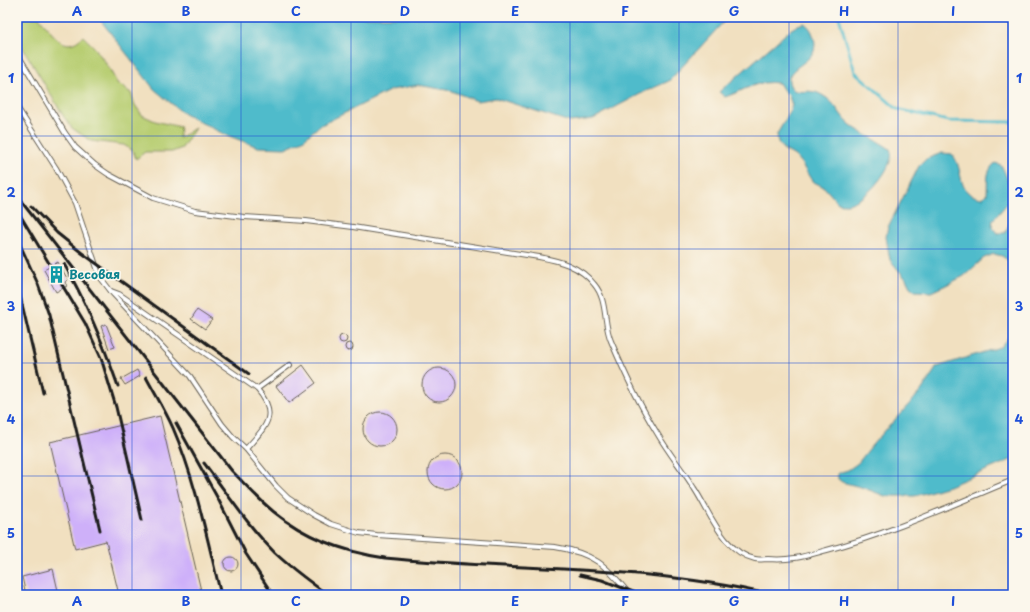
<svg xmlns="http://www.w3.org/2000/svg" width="1030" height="612" font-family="'Playpen Sans',sans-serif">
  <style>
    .green { fill: #b8ce72; stroke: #6a7547 }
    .water { fill: #50bbcb; stroke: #366c74 }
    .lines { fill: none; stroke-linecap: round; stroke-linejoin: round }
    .stream { stroke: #50bbcb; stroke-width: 3 }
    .building { fill: #ceb0f9 }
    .service-casing { stroke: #676155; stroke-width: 6 }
    .service { stroke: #fff; stroke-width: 4 }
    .rail { stroke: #1c1c1c; stroke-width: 3 }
    .grid { fill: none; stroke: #1d4ed8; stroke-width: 1; stroke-opacity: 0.55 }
    .labels { text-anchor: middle; stroke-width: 3.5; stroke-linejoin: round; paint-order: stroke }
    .culture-label { font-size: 12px; font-weight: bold; fill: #0d838f; stroke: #fbf7ec; text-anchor: start }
    .neatline { fill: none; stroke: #1d4ed8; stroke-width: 1.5 }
    .grid-label { font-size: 13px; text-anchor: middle; font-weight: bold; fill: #1d4ed8 }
  </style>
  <rect width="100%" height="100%" fill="#fbf7ec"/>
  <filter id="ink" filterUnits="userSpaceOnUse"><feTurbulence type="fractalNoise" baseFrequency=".025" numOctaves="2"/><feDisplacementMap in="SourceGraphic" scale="8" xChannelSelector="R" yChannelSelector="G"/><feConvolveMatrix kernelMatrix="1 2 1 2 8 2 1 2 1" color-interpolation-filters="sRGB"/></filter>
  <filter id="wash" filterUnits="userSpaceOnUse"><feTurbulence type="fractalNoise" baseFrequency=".012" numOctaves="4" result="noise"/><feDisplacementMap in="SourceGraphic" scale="16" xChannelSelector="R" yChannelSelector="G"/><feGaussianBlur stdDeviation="0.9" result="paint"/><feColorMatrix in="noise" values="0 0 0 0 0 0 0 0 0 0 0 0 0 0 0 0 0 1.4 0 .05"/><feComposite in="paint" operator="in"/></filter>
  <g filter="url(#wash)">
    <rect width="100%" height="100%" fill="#f1e0c0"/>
    <path class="green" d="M 17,17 L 39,17 C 51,31 64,57 83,36 L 95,48 L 109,68 L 117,83 L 131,93 L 135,105 L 142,115 L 155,121 L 180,127 L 179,138 L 195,128 L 182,148 L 172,152 L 145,152 L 136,159 L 133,151 L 124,145 L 91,141 L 72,128 L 64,117 L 17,38 Z"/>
    <g class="water">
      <polygon points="98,17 728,17 669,81 644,92 593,119 570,122 496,98 477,101 452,91 418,85 391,90 319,126 303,140 285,148 258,147 224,134 184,114 154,89"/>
      <path d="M 804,23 C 810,27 812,31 814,38 C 821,63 786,65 789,82 C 793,97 804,89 814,92 C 817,92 820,94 822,95 C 837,103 839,116 851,125 C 863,135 878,140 890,149 C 891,152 892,155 891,158 C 887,175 865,201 847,204 C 845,204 841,204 838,203 L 824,187 L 812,181 L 801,163 L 795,156 L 783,149 L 778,142 L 777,134 L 788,115 L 792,105 L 789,96 L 784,91 L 779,83 C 756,80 746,90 725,97 L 719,92 L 790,30 L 798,25 Z"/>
      <path d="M 942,153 L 952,154 C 966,171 954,194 982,198 L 987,194 C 988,181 985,172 995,163 L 1001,165 C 1007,176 1010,186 1011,199 L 993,220 L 992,227 L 997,233 L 1005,233 L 1010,222 L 1013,221 L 1013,260 L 1008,260 L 1002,256 L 994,254 L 984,258 L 964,276 L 944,286 L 931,292 L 915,291 L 910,287 L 906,279 L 890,260 L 886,237 L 888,227 L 919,166 L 926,159 Z"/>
      <polygon points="1013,332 1013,459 949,486 915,496 885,496 864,488 842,482 838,479 838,473 848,470 858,463 873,444 921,391 937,367 1000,347"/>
    </g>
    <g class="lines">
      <polyline class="stream" points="839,17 855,72 897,109 948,121 1013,122"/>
    </g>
    <g id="blocks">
      <g class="building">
        <polygon points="58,262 68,280 65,282 67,286 56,292 44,270"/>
        <polygon points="197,310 212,320 205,329 191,319"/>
        <polygon points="106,324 115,347 109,349 101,326"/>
        <circle cx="343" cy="339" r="4"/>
        <circle cx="349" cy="347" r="4"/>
        <polygon points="303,365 316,383 289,403 276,386"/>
        <circle cx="439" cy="385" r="17"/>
        <polygon points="137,370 140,376 125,385 121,379"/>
        <circle cx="380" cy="429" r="17"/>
        <polygon points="160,416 202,595 119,595 106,541 75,549 50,442"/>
        <circle cx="445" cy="472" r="17"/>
        <circle cx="231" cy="564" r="7"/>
        <polygon points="53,569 59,595 26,595 22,577"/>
      </g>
    </g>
  </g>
  <g filter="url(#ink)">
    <use href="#blocks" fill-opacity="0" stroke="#676155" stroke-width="1"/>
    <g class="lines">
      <defs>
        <g id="service">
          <path d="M 17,53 L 65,133 L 75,147 L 95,165 L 108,174 L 153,198 L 195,211 L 244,217 L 306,221 L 353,227 L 539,257 C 560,261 580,266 594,284 C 608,300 603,323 611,341 C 624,372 639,404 657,433 C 668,452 682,469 694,488 C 710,512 723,552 755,559 C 759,560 764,559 768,559 C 791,561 805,556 827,550 C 891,533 952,505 1013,480"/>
          <path d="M 17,107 L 56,168 L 75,203 L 100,277 L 113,294 L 190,376 L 222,424 L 233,437 L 246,449 L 276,486 L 288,498 L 314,515 L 331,524 L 359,533 L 377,535 L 555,547 C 594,553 606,565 630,595"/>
          <path d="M 111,291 L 119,294 L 257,389 C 280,415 265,427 246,449"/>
          <polyline points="257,389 290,365"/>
        </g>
      </defs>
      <use href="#service" class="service-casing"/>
      <use href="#service" class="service"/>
      <g class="rail">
        <path d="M 17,196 L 232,471 C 246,485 259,500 274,512 C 306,538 345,552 385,558 C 514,571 645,564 771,595"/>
        <polyline points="31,206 57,233 82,253 249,374"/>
        <polyline points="17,210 85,323 101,358 116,407 142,520"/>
        <polyline points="17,238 38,284 49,315 100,530"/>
        <path d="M 64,264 C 87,303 103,343 118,386"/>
        <polyline points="17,283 43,393"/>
        <path d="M 146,377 C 155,394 165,410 173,428 C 196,481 207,539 221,595"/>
        <polyline points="176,423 217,497 246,554 273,595"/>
        <path d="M 204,463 C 227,493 248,526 275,553 C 292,569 310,582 328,595"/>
        <polyline points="580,575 602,580 641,595"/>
      </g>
    </g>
  </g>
  <path class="grid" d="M 132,17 L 132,595M 241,17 L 241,595M 351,17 L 351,595M 460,17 L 460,595M 570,17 L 570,595M 679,17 L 679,595M 789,17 L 789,595M 898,17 L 898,595M 17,136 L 1013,136M 17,249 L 1013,249M 17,363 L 1013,363M 17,476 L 1013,476"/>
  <defs>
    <symbol id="building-bare" viewBox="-9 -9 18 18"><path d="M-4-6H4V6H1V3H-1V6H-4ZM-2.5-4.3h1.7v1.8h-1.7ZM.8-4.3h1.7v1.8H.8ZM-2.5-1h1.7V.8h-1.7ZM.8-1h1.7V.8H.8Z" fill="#0f9aa8" stroke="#fbf7ec" stroke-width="2.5" paint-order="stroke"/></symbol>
  </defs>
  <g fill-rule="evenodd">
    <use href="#building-bare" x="44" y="262" width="25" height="25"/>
  </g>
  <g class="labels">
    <g class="culture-label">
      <text x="69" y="279">Весовая</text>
    </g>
  </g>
  <rect width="1030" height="612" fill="none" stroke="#fbf7ec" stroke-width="44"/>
  <rect x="22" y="22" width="986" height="568" class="neatline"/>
  <g class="grid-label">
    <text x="77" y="16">A</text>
    <text x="186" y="16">B</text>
    <text x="296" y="16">C</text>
    <text x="405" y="16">D</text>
    <text x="515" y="16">E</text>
    <text x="625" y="16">F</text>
    <text x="734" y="16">G</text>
    <text x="844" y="16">H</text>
    <text x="953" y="16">I</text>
    <text x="11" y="83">1</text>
    <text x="1019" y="83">1</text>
    <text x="11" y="197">2</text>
    <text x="1019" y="197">2</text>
    <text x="11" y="311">3</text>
    <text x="1019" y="311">3</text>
    <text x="11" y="424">4</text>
    <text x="1019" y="424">4</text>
    <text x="11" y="538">5</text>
    <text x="1019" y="538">5</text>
    <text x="77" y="606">A</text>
    <text x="186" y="606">B</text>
    <text x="296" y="606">C</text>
    <text x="405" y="606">D</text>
    <text x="515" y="606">E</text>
    <text x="625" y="606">F</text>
    <text x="734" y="606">G</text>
    <text x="844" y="606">H</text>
    <text x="953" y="606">I</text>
  </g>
</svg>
